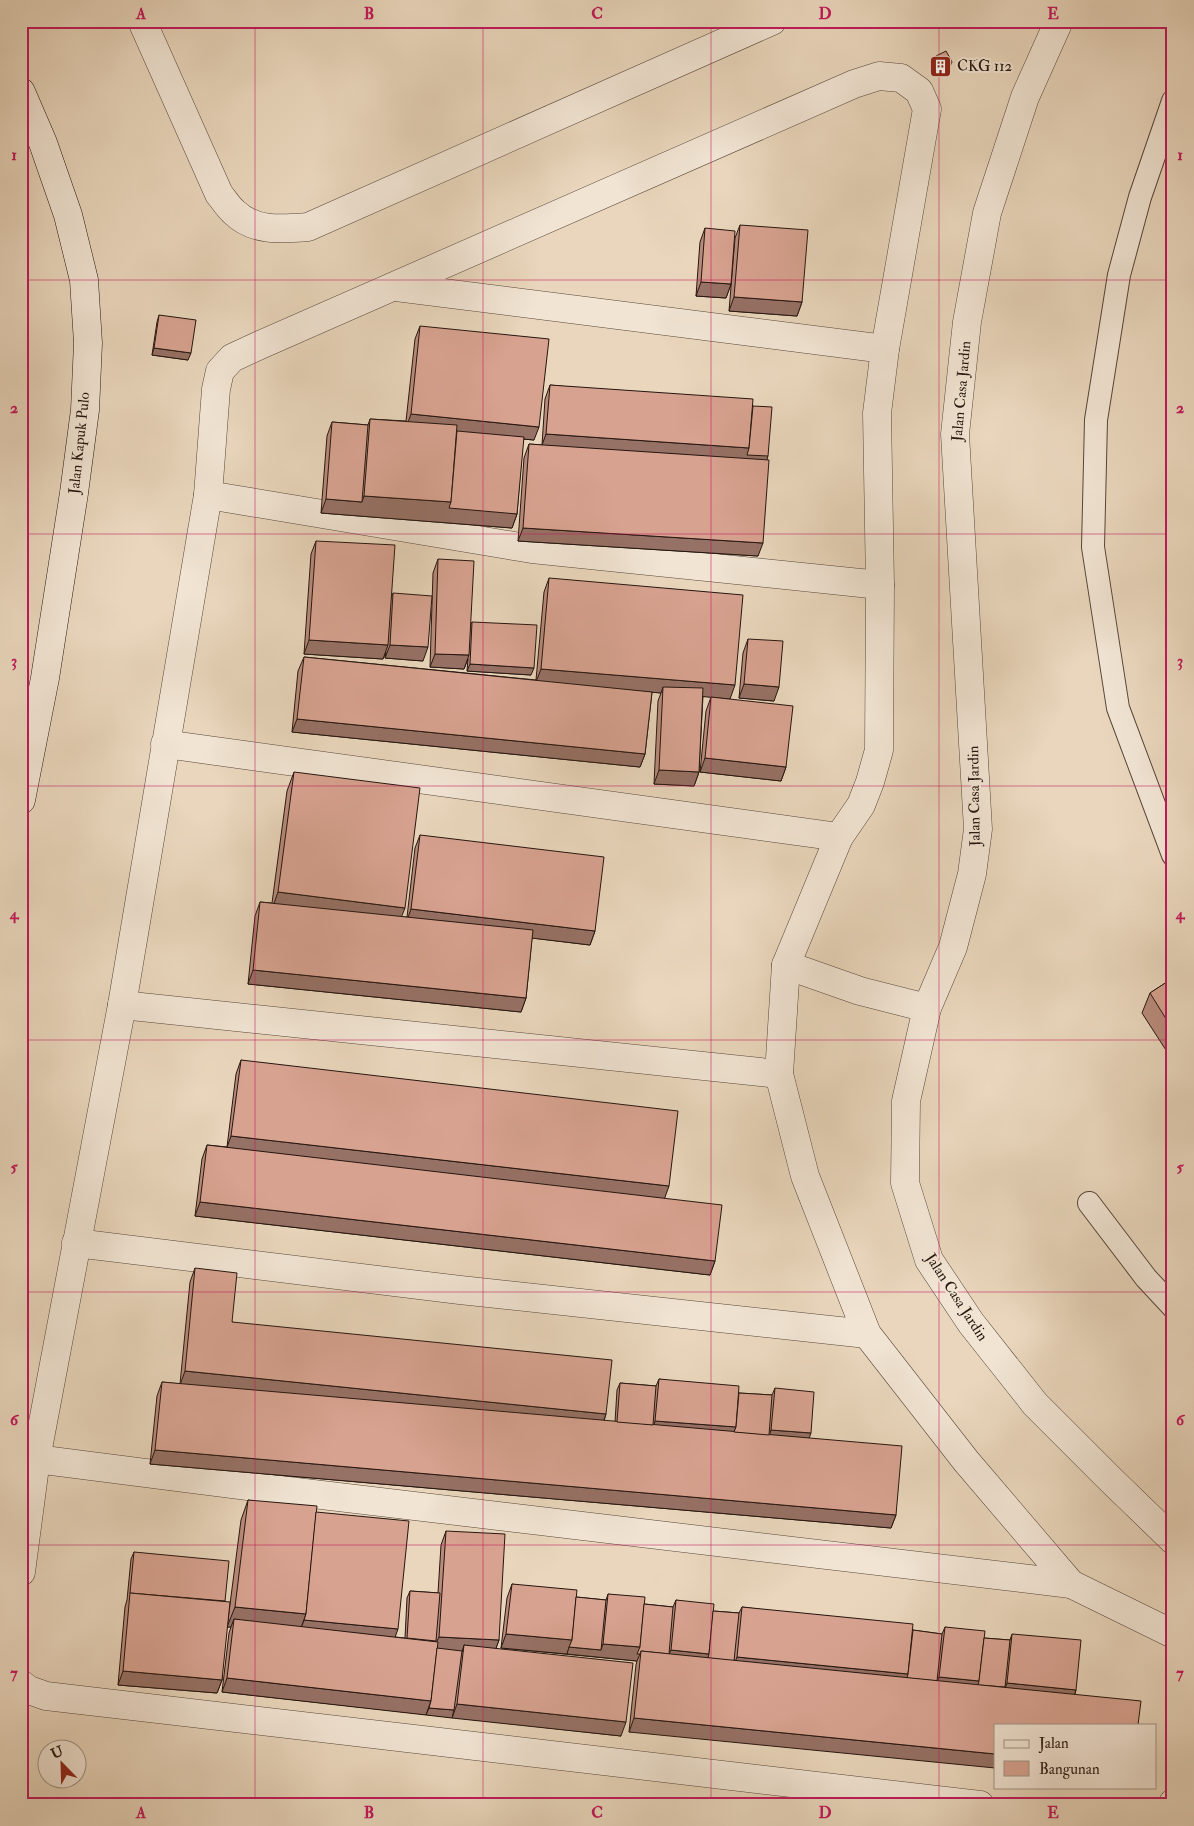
<svg xmlns="http://www.w3.org/2000/svg" width="1194" height="1826" font-family="'IM FELL Double Pica',serif">
  <style>
    .lines { fill: none; stroke-linecap: round; stroke-linejoin: round }
    .service-casing { stroke: #57463a; stroke-width: 24 }
    .minor-casing { stroke: #57463a; stroke-width: 29 }
    .tertiary-casing { stroke: #57463a; stroke-width: 29 }
    .secondary-casing { stroke: #26160f; stroke-width: 29 }
    .service { stroke: #f1e4d3; stroke-width: 22 }
    .minor { stroke: #f1e4d3; stroke-width: 28 }
    .tertiary { stroke: #f1e4d3; stroke-width: 28 }
    .secondary { stroke: #f1e4d3; stroke-width: 28 }
    .wall { fill: #b98b7c; stroke: #26160f }
    .shaded-wall { fill: #967165; stroke: #26160f }
    .building { fill: #d7a290; stroke: #26160f }
    .grid { fill: none; stroke: #c2185b; stroke-width: 1; stroke-opacity: 0.55 }
    .labels { text-anchor: middle; stroke-width: 4; stroke-linejoin: round; paint-order: stroke }
    .poi-label { font-size: 15px; fill: #26160f; stroke: #f1e4d3; text-anchor: start }
    .street-label { font-size: 15px; fill: #26160f; stroke: #f1e4d3 }
    .neatline { fill: none; stroke: #c2185b; stroke-width: 2 }
    .grid-label { font-size: 16px; text-anchor: middle; font-weight: bold; fill: #c2185b }
  </style>
  <rect width="100%" height="100%" fill="#e9d6bc"/>
  <filter id="stains"><feTurbulence type="fractalNoise" baseFrequency=".004" numOctaves="4"/><feColorMatrix values="0 0 0 0 .2 0 0 0 0 .09 0 0 0 0 .02 0 0 0 .5 -.17"/></filter>
  <radialGradient id="worn" r=".72"><stop offset=".6" stop-color="#630" stop-opacity="0"/><stop offset="1" stop-color="#630" stop-opacity=".3"/></radialGradient>
  <g class="lines">
    <defs>
      <g id="service">
        <polyline points="1173,101 1140,197 1119,275 1096,420 1093,547 1118,708 1173,855"/>
        <polyline points="1089,1203 1146,1278 1173,1307"/>
      </g>
      <g id="minor">
        <path d="M 142,21 L 219,194 C 224,200 228,207 234,212 C 254,232 282,229 308,227 L 772,21"/>
        <polyline points="396,287 885,349"/>
        <polyline points="208,495 532,549 880,585"/>
        <polyline points="165,744 839,837"/>
        <polyline points="786,965 860,991 927,1008"/>
        <polyline points="122,1005 779,1074"/>
        <polyline points="76,1243 460,1290 867,1334"/>
        <polyline points="36,1459 271,1489 1071,1584"/>
        <polyline points="21,1572 36,1459 122,1005 208,495 216,389 220,371 232,358 260,345 854,84 879,76 901,78 919,91 927,109 885,349 877,413 880,585 879,750 870,782 861,805 839,837 786,965 779,1074 805,1176 867,1334 966,1461 1071,1584 1173,1634"/>
        <polyline points="21,1684 29,1690 46,1696 980,1805"/>
        <polyline points="1172,1805 1173,1803"/>
      </g>
      <polyline id="tertiary" points="1059,21 1025,97 987,213 967,322 955,434 978,829 972,874 953,947 927,1008 906,1101 905,1183 929,1260 971,1323 1035,1404 1110,1479 1173,1540"/>
      <polyline id="secondary" points="21,92 43,143 68,215 84,280 88,343 85,410 74,493 45,678 21,800"/>
    </defs>
    <use href="#service" class="service-casing"/>
    <use href="#minor" class="minor-casing"/>
    <use href="#tertiary" class="tertiary-casing"/>
    <use href="#secondary" class="secondary-casing"/>
    <use href="#service" class="service"/>
    <use href="#minor" class="minor"/>
    <use href="#tertiary" class="tertiary"/>
    <use href="#secondary" class="secondary"/>
  </g>
  <g class="wall">
    <polygon points="936,56 949,69 938,74 933,63"/>
    <polygon points="740,225 802,302 797,316 729,311 735,238"/>
    <polygon points="705,228 731,284 726,298 696,296 700,242"/>
    <polygon points="159,315 188,360 152,355 157,322"/>
    <polygon points="420,326 534,440 523,439 517,514 512,528 321,513 327,436 332,422 368,425 370,419 406,421 415,339"/>
    <polygon points="550,385 753,406 767,460 758,556 518,541 524,458 529,444 542,445 545,399"/>
    <polygon points="316,541 391,599 393,593 423,661 385,658 386,652 383,659 304,654 311,554"/>
    <polygon points="438,559 470,626 472,622 531,675 467,671 468,659 464,669 430,667 433,573"/>
    <polygon points="549,578 730,699 712,697 786,767 781,781 700,772 706,711 711,697 703,696 699,772 694,786 654,784 658,701 661,693 652,692 645,754 640,767 292,732 298,671 304,657 536,680 544,592"/>
    <polygon points="748,639 774,701 739,698 743,653"/>
    <polygon points="294,772 401,917 407,917 415,848 420,835 595,931 590,945 532,938 526,998 521,1012 248,984 255,916 260,902 272,903 287,791"/>
    <polygon points="1173,978 1173,1061 1142,1013 1150,993"/>
    <polygon points="241,1060 664,1198 715,1261 710,1275 195,1216 202,1159 207,1145 227,1147 236,1074"/>
    <polygon points="195,1268 232,1322 606,1414 604,1421 615,1422 617,1390 620,1383 656,1386 659,1379 739,1393 772,1395 775,1388 809,1438 896,1515 891,1528 150,1464 157,1396 162,1382 180,1384 190,1282"/>
    <polygon points="248,1500 316,1512 395,1637 405,1638 407,1598 410,1591 438,1593 441,1545 446,1531 499,1640 496,1648 621,1736 222,1692 229,1633 231,1627 227,1627 241,1520"/>
    <polygon points="134,1552 225,1601 222,1680 217,1693 118,1685 125,1607 127,1600 131,1559"/>
    <polygon points="512,1584 576,1597 606,1600 608,1594 644,1604 673,1607 676,1600 713,1611 739,1613 742,1607 942,1634 945,1627 984,1638 1010,1640 1012,1634 1076,1690 1075,1694 629,1732 636,1665 637,1661 501,1648 507,1598"/>
  </g>
  <g class="shaded-wall">
    <polygon points="952,62 949,69 938,74 941,67"/>
    <polygon points="701,282 731,284 726,298 696,296"/>
    <polygon points="734,297 802,302 797,316 729,311"/>
    <polygon points="154,348 191,353 188,360 152,355"/>
    <polygon points="411,414 539,427 534,440 406,428"/>
    <polygon points="546,434 749,448 768,456 766,463 541,448"/>
    <polygon points="364,496 451,502 517,514 512,528 321,513 326,499 362,502"/>
    <polygon points="523,528 763,543 758,556 518,541"/>
    <polygon points="309,640 388,645 383,659 304,654"/>
    <polygon points="390,645 428,647 423,661 385,658"/>
    <polygon points="435,654 469,655 464,669 430,667"/>
    <polygon points="470,664 534,668 531,675 467,671"/>
    <polygon points="541,669 735,685 730,699 663,693 663,687 661,693 536,682"/>
    <polygon points="744,684 779,687 774,701 739,698"/>
    <polygon points="297,719 645,754 640,767 292,732"/>
    <polygon points="705,758 786,767 781,781 700,772"/>
    <polygon points="659,770 699,772 694,786 654,784"/>
    <polygon points="278,892 405,908 397,928 271,912"/>
    <polygon points="411,909 595,931 590,945 406,923"/>
    <polygon points="253,970 526,998 521,1012 248,984"/>
    <polygon points="231,1136 669,1186 664,1200 226,1150"/>
    <polygon points="200,1202 715,1261 710,1275 195,1216"/>
    <polygon points="185,1371 606,1414 601,1428 180,1385"/>
    <polygon points="655,1421 736,1427 731,1441 653,1428"/>
    <polygon points="771,1430 811,1433 806,1447 769,1436"/>
    <polygon points="155,1450 896,1515 891,1528 150,1464"/>
    <polygon points="235,1607 306,1614 299,1634 234,1619 231,1627 227,1627"/>
    <polygon points="304,1620 398,1629 393,1643 299,1634"/>
    <polygon points="506,1634 572,1640 567,1654 501,1648"/>
    <polygon points="439,1637 499,1640 494,1654 464,1645 462,1652 404,1648 436,1643"/>
    <polygon points="603,1644 640,1647 640,1654 637,1661 567,1654 569,1647 601,1650"/>
    <polygon points="671,1650 709,1654 707,1661 668,1657"/>
    <polygon points="737,1657 908,1674 937,1683 939,1677 979,1681 1002,1697 732,1670"/>
    <polygon points="123,1671 222,1680 217,1693 118,1685"/>
    <polygon points="227,1678 431,1701 426,1715 222,1692"/>
    <polygon points="1007,1683 1076,1690 1071,1704 1002,1697"/>
    <polygon points="457,1704 626,1722 621,1736 452,1718"/>
    <polygon points="429,1708 454,1710 452,1718 426,1715"/>
    <polygon points="634,1718 995,1754 995,1768 629,1732"/>
  </g>
  <g class="building">
    <polygon points="946,51 952,62 941,67 936,56"/>
    <polygon points="740,225 808,230 802,302 734,297"/>
    <polygon points="705,228 735,231 731,284 701,282"/>
    <polygon points="159,315 196,320 191,353 154,348"/>
    <polygon points="420,326 549,339 539,427 411,414"/>
    <polygon points="550,385 753,399 749,448 546,434"/>
    <polygon points="753,406 772,407 768,456 747,455 749,448"/>
    <polygon points="370,419 457,425 451,502 364,496"/>
    <polygon points="332,422 368,425 362,502 326,499"/>
    <polygon points="457,431 524,437 517,514 449,508 451,502"/>
    <polygon points="529,444 769,460 763,543 523,528"/>
    <polygon points="316,541 395,545 388,645 309,640"/>
    <polygon points="438,559 474,561 469,655 435,654"/>
    <polygon points="549,578 743,595 735,685 541,669"/>
    <polygon points="393,593 432,596 428,647 390,645"/>
    <polygon points="472,622 537,625 534,668 470,664"/>
    <polygon points="748,639 783,641 779,687 744,684"/>
    <polygon points="304,657 652,692 645,754 297,719"/>
    <polygon points="663,687 703,688 699,772 659,770"/>
    <polygon points="711,697 793,706 786,767 705,758"/>
    <polygon points="294,772 420,788 405,908 278,892"/>
    <polygon points="420,835 604,857 595,931 411,909"/>
    <polygon points="260,902 533,930 526,998 253,970"/>
    <polygon points="1173,978 1173,1030 1150,993"/>
    <polygon points="241,1060 678,1111 669,1186 231,1136"/>
    <polygon points="207,1145 722,1205 715,1261 200,1202"/>
    <polygon points="195,1268 237,1273 232,1322 612,1360 606,1414 185,1371"/>
    <polygon points="659,1379 739,1386 736,1427 655,1421"/>
    <polygon points="162,1382 902,1446 896,1515 155,1450"/>
    <polygon points="620,1383 656,1386 653,1425 617,1422"/>
    <polygon points="775,1388 814,1392 811,1433 771,1430"/>
    <polygon points="739,1393 772,1395 769,1435 734,1432 736,1427"/>
    <polygon points="248,1500 317,1506 306,1614 235,1607"/>
    <polygon points="316,1512 409,1521 398,1629 304,1620 306,1614"/>
    <polygon points="446,1531 505,1534 499,1640 439,1637"/>
    <polygon points="134,1552 229,1561 225,1601 130,1593"/>
    <polygon points="512,1584 577,1590 572,1640 506,1634"/>
    <polygon points="410,1591 440,1593 436,1641 407,1638"/>
    <polygon points="130,1593 230,1602 222,1680 123,1671"/>
    <polygon points="608,1594 645,1597 640,1647 603,1644"/>
    <polygon points="576,1597 606,1600 601,1650 569,1647 572,1640"/>
    <polygon points="676,1600 714,1604 709,1654 671,1650"/>
    <polygon points="644,1604 673,1607 669,1654 641,1651 640,1654 637,1654 640,1647"/>
    <polygon points="742,1607 913,1624 908,1674 737,1657"/>
    <polygon points="713,1611 739,1613 734,1661 708,1658 709,1654"/>
    <polygon points="234,1619 438,1642 431,1701 227,1678"/>
    <polygon points="945,1627 985,1631 979,1681 939,1677"/>
    <polygon points="913,1630 942,1634 937,1681 907,1678 908,1674"/>
    <polygon points="1012,1634 1081,1640 1076,1690 1007,1683"/>
    <polygon points="984,1638 1010,1640 1005,1687 978,1685 979,1681"/>
    <polygon points="464,1645 633,1663 626,1722 457,1704"/>
    <polygon points="437,1648 462,1651 454,1710 429,1708 431,1701"/>
    <polygon points="641,1651 1141,1701 1138,1725 995,1725 995,1754 634,1718"/>
  </g>
  <path class="grid" d="M 255,21 L 255,1805M 483,21 L 483,1805M 711,21 L 711,1805M 939,21 L 939,1805M 21,280 L 1173,280M 21,534 L 1173,534M 21,786 L 1173,786M 21,1040 L 1173,1040M 21,1292 L 1173,1292M 21,1545 L 1173,1545"/>
  <defs>
    <symbol id="building-square" viewBox="-11 -11 22 22"><rect x="-9" y="-9" width="18" height="18" rx="4" fill="#8f2418" stroke="#f1e4d3"/><path d="M-4-6H4V6H1V3H-1V6H-4ZM-2.5-4.3h1.7v1.8h-1.7ZM.8-4.3h1.7v1.8H.8ZM-2.5-1h1.7V.8h-1.7ZM.8-1h1.7V.8H.8Z" fill="#fff"/></symbol>
  </defs>
  <g fill-rule="evenodd">
    <use href="#building-square" x="928" y="54" width="25" height="25"/>
  </g>
  <g class="labels">
    <g class="poi-label">
      <text x="957" y="71">CKG 112</text>
    </g>
    <g class="street-label">
      <text transform="translate(961 391) rotate(-85)" y="5">Jalan Casa Jardin</text>
      <text transform="translate(79 443) rotate(-84)" y="5">Jalan Kapuk Pulo</text>
      <text transform="translate(974 796) rotate(-91)" y="5">Jalan Casa Jardin</text>
      <text transform="translate(957 1297) rotate(57)" y="5">Jalan Casa Jardin</text>
    </g>
  </g>
  <rect width="1194" height="1826" fill="none" stroke="#e9d6bc" stroke-width="55"/>
  <rect x="994" y="1724" width="162" height="65" fill="#f1e4d3" stroke="#a09285"/>
  <rect x="1004" y="1740" width="25" height="8" fill="#f1e4d3" stroke="#a09285"/>
  <text x="1039" y="1748" font-size="15" fill="#26160f">Jalan</text>
  <rect x="1004" y="1761" width="25" height="15" fill="#d7a290" stroke="#a09285"/>
  <text x="1039" y="1774" font-size="15" fill="#26160f">Bangunan</text>
  <g transform="translate(62 1764) rotate(337)"><circle r="24" fill="#f1e4d3" stroke="#a09285"/>
  <path d="M0-4L9 19L0 12L-9 19Z" fill="#8f2418"/>
  <text y="-8" font-size="14" font-weight="bold" text-anchor="middle" fill="#26160f">U</text>
  </g>
  <rect x="28" y="28" width="1138" height="1770" class="neatline"/>
  <g class="grid-label">
    <text x="141" y="19">A</text>
    <text x="369" y="19">B</text>
    <text x="597" y="19">C</text>
    <text x="825" y="19">D</text>
    <text x="1053" y="19">E</text>
    <text x="14" y="160">1</text>
    <text x="1180" y="160">1</text>
    <text x="14" y="413">2</text>
    <text x="1180" y="413">2</text>
    <text x="14" y="666">3</text>
    <text x="1180" y="666">3</text>
    <text x="14" y="919">4</text>
    <text x="1180" y="919">4</text>
    <text x="14" y="1172">5</text>
    <text x="1180" y="1172">5</text>
    <text x="14" y="1425">6</text>
    <text x="1180" y="1425">6</text>
    <text x="14" y="1678">7</text>
    <text x="1180" y="1678">7</text>
    <text x="141" y="1818">A</text>
    <text x="369" y="1818">B</text>
    <text x="597" y="1818">C</text>
    <text x="825" y="1818">D</text>
    <text x="1053" y="1818">E</text>
  </g>
  <rect width="100%" height="100%" filter="url(#stains)"/>
  <rect width="100%" height="100%" fill="url(#worn)"/>
</svg>
